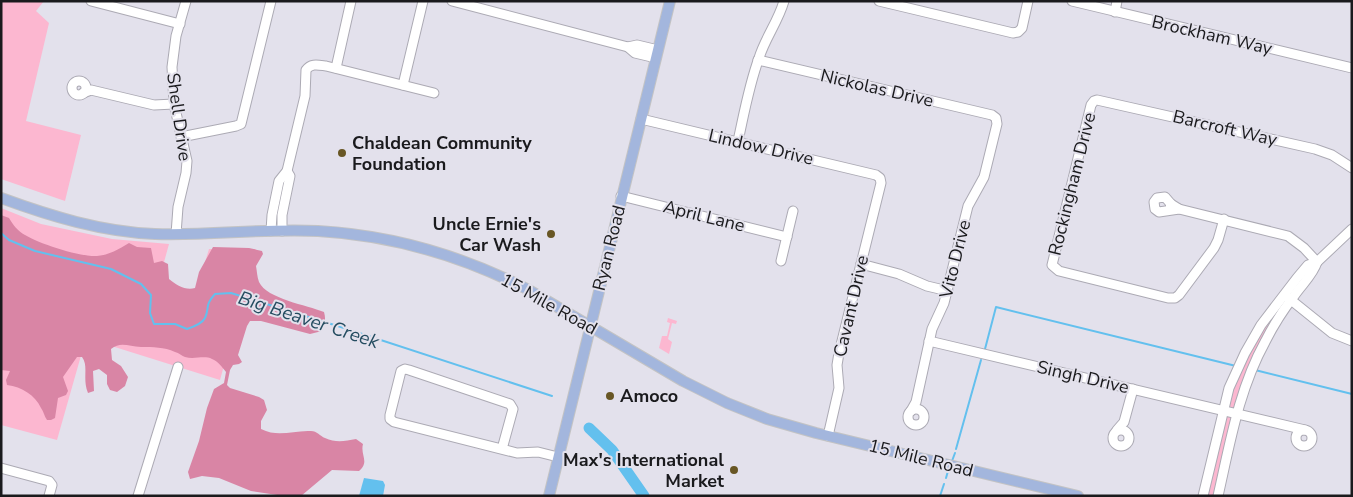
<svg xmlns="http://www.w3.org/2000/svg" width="1353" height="497" font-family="'Nunito Sans',sans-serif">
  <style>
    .green { fill: #fcb7d0 }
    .forest { fill: #d985a5 }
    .water { fill: #63c0ee }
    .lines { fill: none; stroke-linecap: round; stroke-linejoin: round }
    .stream { stroke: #63c0ee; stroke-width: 2 }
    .river { stroke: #63c0ee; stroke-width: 11 }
    .minor-casing { stroke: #acaab4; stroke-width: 11 }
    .major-casing { stroke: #c3c3c4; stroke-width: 12 }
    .minor { stroke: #fff; stroke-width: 9 }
    .major { stroke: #a3b6dd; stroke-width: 10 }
    .poi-dot { fill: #685624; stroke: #e3e1ec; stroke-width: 2 }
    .labels { text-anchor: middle; stroke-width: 4; stroke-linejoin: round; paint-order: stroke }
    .street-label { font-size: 18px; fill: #1a1a1d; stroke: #e3e1ec }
    .poi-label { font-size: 18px; font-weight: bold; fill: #1a1a1d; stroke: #e3e1ec; text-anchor: start }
    .water-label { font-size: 19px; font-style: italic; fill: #244c60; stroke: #e3e1ec }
  </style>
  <rect width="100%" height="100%" fill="#e3e1ec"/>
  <g class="green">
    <polygon points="1,1 44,1 36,11 49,23 26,121 81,135 65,201 1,179"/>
    <polygon points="1,208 41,224 112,239 169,244 150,313 187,322 209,249 256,249 220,380 86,338 57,440 1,425"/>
    <path d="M 1282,305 L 1234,408 L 1229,407 C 1226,384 1266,323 1282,305 Z"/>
    <polygon points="668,318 677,321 676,324 672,323 668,339 672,342 669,354 659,348 662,336 667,336 670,323 667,322"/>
    <polygon points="1227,415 1232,418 1214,496 1206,496 1224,418"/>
  </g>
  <path class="forest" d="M 1,215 L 9,218 C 13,225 18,231 25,235 C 40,244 80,257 97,256 C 109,255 119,249 129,243 L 137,247 L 151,248 L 154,263 L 162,261 L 168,264 L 169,279 C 176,285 186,291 195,288 L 199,272 L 213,247 L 249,248 L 262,251 L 263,254 L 256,266 C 257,271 257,277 259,282 C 267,299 307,305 324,312 C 326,319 325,324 322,331 L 310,334 L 261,321 L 250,321 L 247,326 L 238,355 L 242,362 L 239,364 L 233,365 L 230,370 L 227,385 L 230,388 L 259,397 L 264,400 L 267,410 L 261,421 L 261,429 C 279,438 293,430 311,431 C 317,431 320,436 325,438 C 336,443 345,441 356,439 L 363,444 C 360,455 370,462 359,471 L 332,470 L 301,496 L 284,496 L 251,491 L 219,478 L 202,476 L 190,479 L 188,472 L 199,441 L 207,408 L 214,389 L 224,383 L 226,372 C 222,367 218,361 212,359 C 204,355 194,360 185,357 C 182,356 179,353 175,352 C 164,347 153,347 141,347 C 129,347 121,341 111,349 L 112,360 L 121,366 L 128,377 L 125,386 L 117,392 L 110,390 L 107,384 L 107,375 L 99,369 L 93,371 L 94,391 L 88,393 C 82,379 89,366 82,357 L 77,357 L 63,377 L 68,391 L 66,395 L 58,398 L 55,418 L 51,420 L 47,420 C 44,416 44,412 41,408 C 35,395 22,387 7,385 L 6,380 L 10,371 L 1,370 Z"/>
  <polygon class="water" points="364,478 383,481 385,485 383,496 359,496"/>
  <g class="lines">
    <g class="stream">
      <path d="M 1,233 L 9,240 L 35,251 L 111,269 L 141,284 L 151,295 L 150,313 L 154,324 L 175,324 L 187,329 C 193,327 202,324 205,318 C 210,307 204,306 215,294 L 231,293 L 344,328 L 552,396"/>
      <polyline points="985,349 996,307 1236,366"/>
      <polyline points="1255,370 1352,394"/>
      <polyline points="956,449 981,360"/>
      <polyline points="952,461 955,453"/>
      <polyline points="946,478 948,471"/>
      <polyline points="940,496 944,484"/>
    </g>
    <polyline class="river" points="589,428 612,450 644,496"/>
    <defs>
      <g id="minor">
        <polyline points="91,1 180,24"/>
        <polyline points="452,1 628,47 635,53 656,58"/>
        <polyline points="879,1 1013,33 1018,32 1022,28 1028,1"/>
        <polyline points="1072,1 1352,68"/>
        <polyline points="1115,12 1117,1"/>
        <polyline points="628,47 637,45 658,50"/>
        <polyline points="758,60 992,115 996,118 997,124 984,177 968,206 944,303 932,329 916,402 911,411"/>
        <polyline points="336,68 351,1"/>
        <circle cx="79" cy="88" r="7"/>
        <polyline points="403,85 423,1"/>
        <polyline points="83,93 91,90 154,105 174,104"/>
        <polyline points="641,119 876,175 880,178 881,183 839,353 837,365 839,388 828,436"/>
        <polyline points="181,137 236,126 241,124 271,1"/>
        <path d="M 738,141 C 744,114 749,85 759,58 C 765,38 778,22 784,1"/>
        <polyline points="621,196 787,237"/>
        <polyline points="1171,204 1179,209 1288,236 1304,248 1317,262"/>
        <polyline points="1170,208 1171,204 1165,197 1157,198 1154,202 1155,209 1159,212 1179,209"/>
        <polyline points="1224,219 1218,240 1214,248 1179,295 1175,298 1168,298 1059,271 1052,265 1091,105 1094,101 1097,100 1315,149 1332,155 1352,168"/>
        <path d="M 271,231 L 272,215 L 279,181 L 287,171 L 305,96 L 306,70 C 311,63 318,65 326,66 L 434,93"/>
        <polyline points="282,231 282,215 290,176 287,171"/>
        <polyline points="176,234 178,207 186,173 187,161 174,104 172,67 176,36 186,1"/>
        <polyline points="781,261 793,211"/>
        <polyline points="861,264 899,274 927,286 948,291"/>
        <polyline points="1286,296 1332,333 1352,341"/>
        <polyline points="929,341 1305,430"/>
        <circle cx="916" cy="417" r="8"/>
        <circle cx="1121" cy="438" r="8"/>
        <polyline points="1117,430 1124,422 1133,389"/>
        <circle cx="1304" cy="438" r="8"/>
        <polyline points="502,449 513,409 510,404 409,370 405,369 401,371 390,415 390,419 394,422 517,453 538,452 558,457"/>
        <polyline points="1,468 49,481 52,485 49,496"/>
        <polyline points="138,496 178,367"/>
        <polyline points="1203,496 1229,388 1245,353 1261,325 1297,278 1308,265 1317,262 1352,229"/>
        <path d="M 1218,496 C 1230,443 1239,389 1265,342 C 1273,326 1283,310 1294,296 C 1302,284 1313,275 1317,262"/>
      </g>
      <g id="major">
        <path d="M 1,198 C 50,216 102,232 155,234 C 209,236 263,228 318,231 C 391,235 462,256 527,289 L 683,381 L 727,403 L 767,419 L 816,433 L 1078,496"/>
        <polyline points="549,496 670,1"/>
      </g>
    </defs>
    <use href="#minor" class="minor-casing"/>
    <use href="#major" class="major-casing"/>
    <use href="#minor" class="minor"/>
    <use href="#major" class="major"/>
  </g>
  <g class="poi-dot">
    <circle cx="342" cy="153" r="5"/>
    <circle cx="551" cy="234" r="5"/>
    <circle cx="610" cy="396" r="5"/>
    <circle cx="734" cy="470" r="5"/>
  </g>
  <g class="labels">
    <g class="street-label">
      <text transform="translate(1212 35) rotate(13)" y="6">Brockham Way</text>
      <text transform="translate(877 88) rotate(13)" y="6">Nickolas Drive</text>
      <text transform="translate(179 117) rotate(82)" y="6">Shell Drive</text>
      <text transform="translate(1225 128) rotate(13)" y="6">Barcroft Way</text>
      <text transform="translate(761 147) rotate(13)" y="6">Lindow Drive</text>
      <text transform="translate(1072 184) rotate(-76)" y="6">Rockingham Drive</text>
      <text transform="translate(704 216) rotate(14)" y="6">April Lane</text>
      <text transform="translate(609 248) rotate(-76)" y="6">Ryan Road</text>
      <text transform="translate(955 259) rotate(-76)" y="6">Vito Drive</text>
      <text transform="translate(549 304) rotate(29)" y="6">15 Mile Road</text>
      <text transform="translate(851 306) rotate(-77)" y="6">Cavant Drive</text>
      <text transform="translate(1083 377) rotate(13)" y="6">Singh Drive</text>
      <text transform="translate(921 458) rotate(14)" y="6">15 Mile Road</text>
    </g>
    <g class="poi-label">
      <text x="352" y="149">Chaldean Community<tspan x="352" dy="21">Foundation</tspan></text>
      <text x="541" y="230" text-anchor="end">Uncle Ernie's<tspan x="541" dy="21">Car Wash</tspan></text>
      <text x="620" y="402">Amoco</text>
      <text x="724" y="466" text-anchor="end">Max's International<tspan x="724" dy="21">Market</tspan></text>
    </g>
    <g class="water-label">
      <text transform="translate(309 319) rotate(18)" y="7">Big Beaver Creek</text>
    </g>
  </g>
  <rect width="1353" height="497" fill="none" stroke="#1a1a1d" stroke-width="5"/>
</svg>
